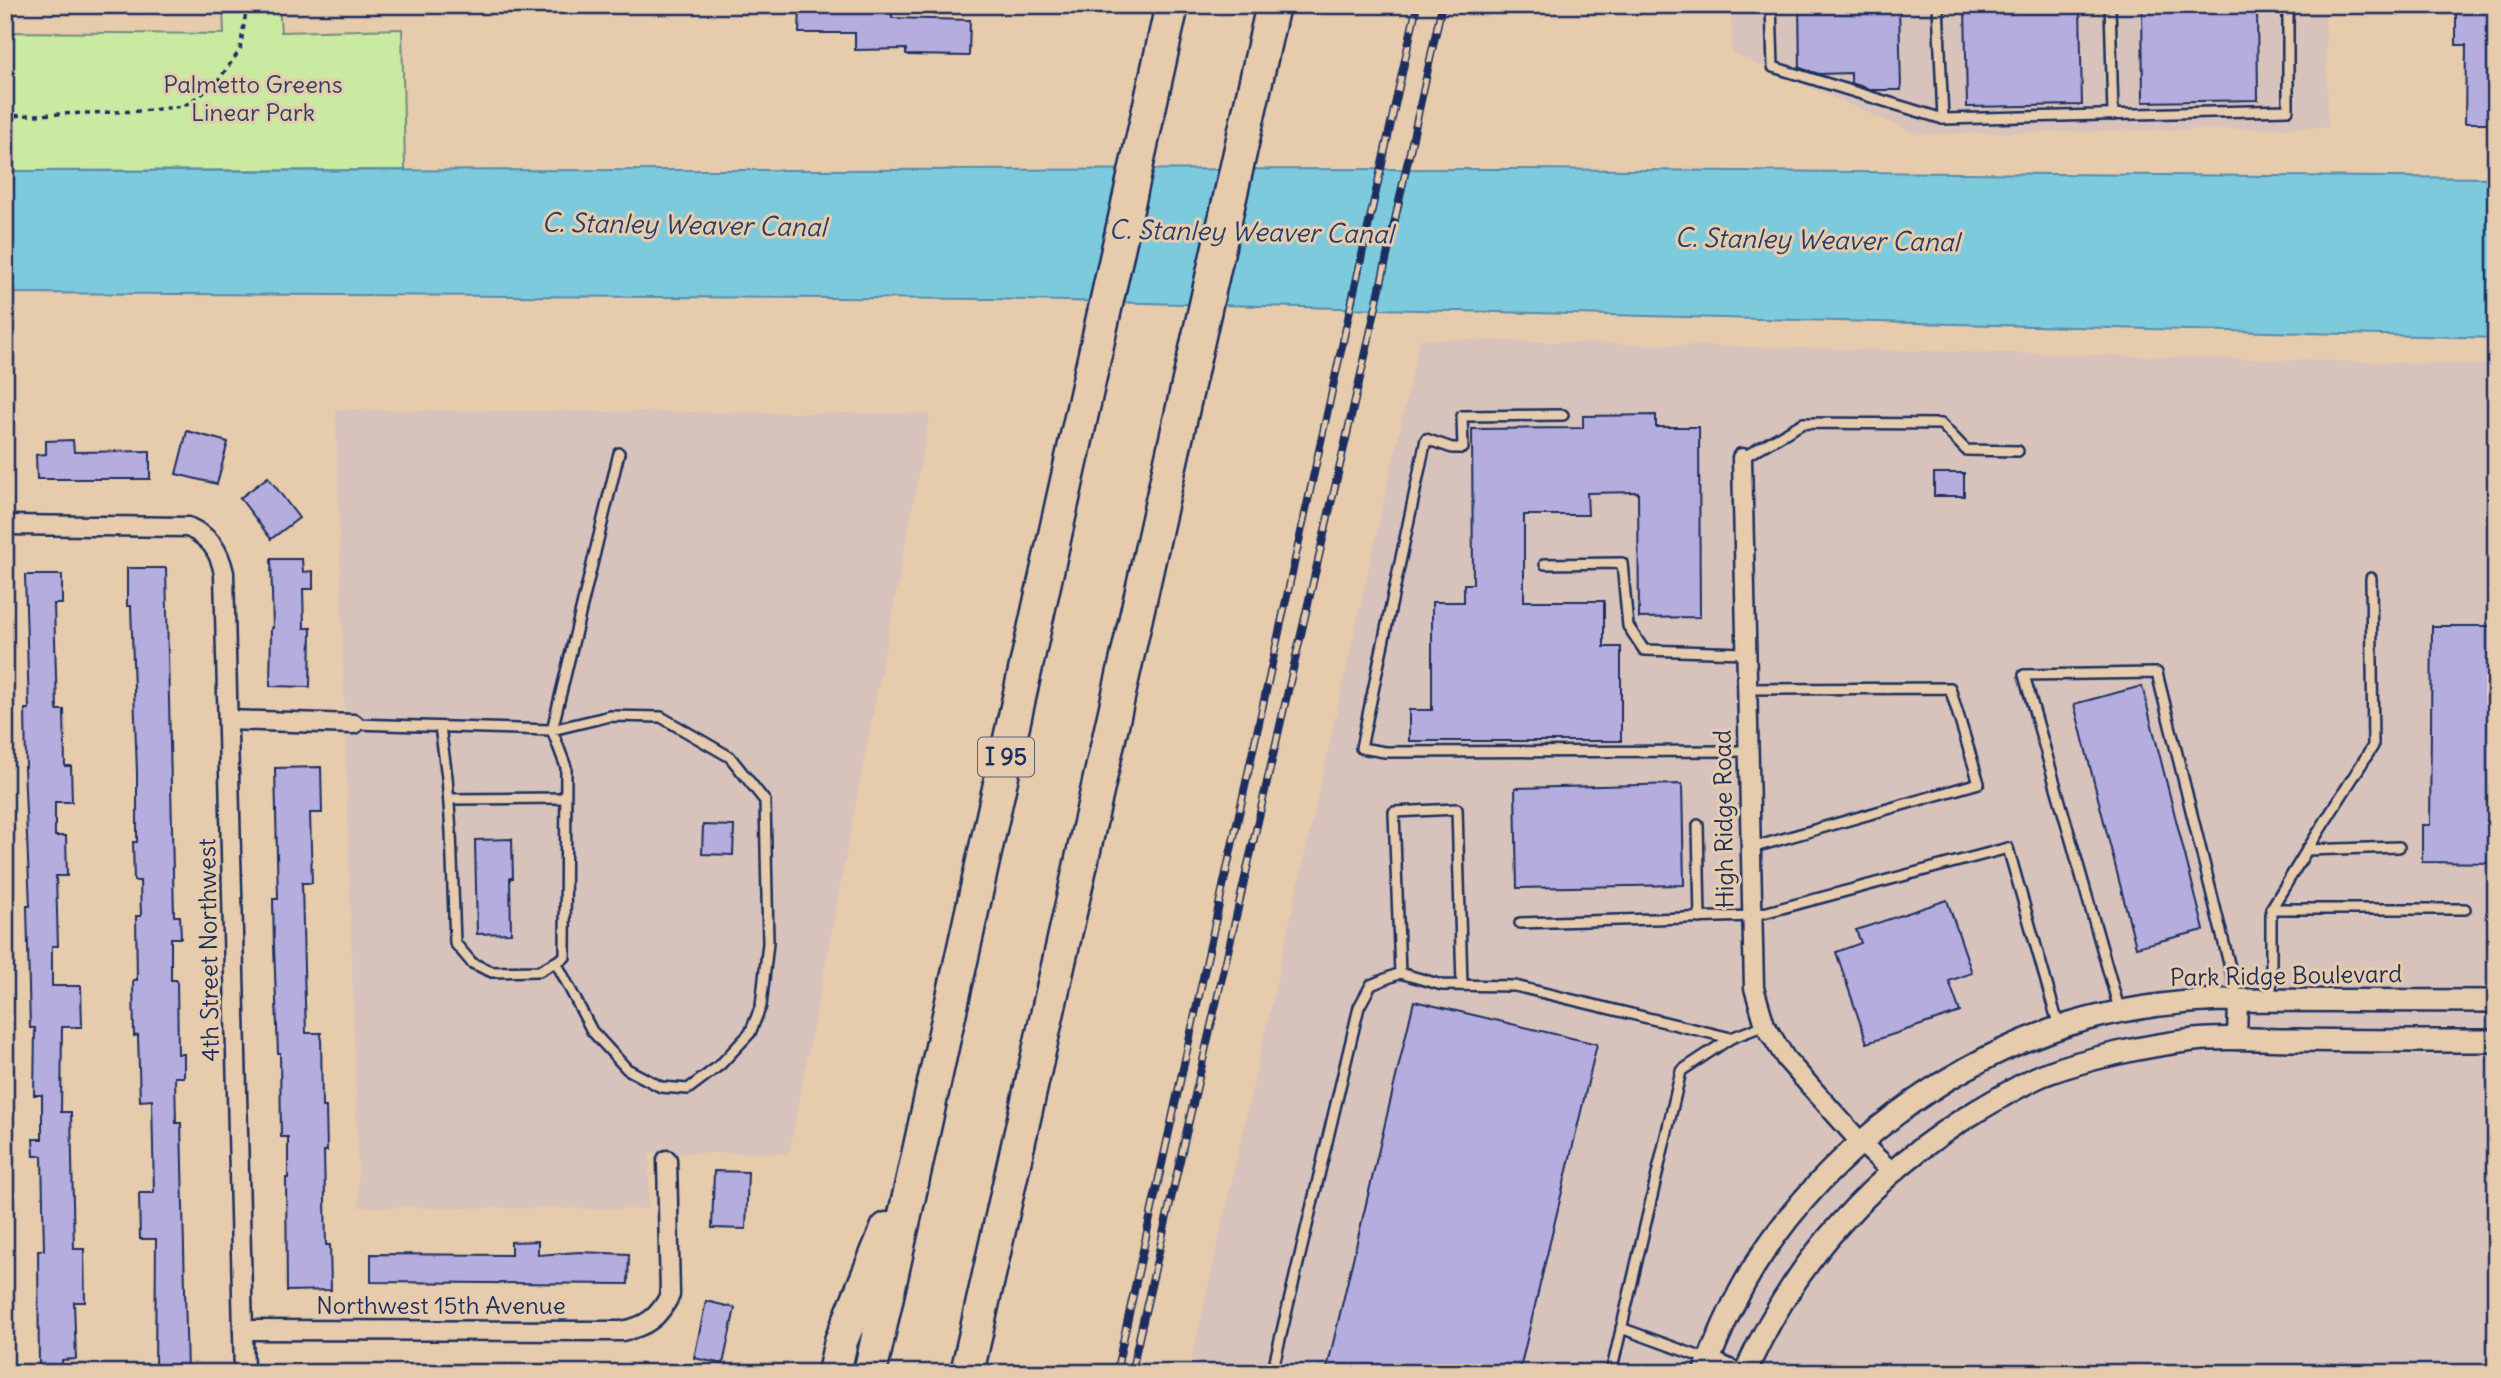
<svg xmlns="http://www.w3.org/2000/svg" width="2501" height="1378" font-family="Delius,sans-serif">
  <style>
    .built { fill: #d7c2bc }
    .green { fill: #caeaa2; stroke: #728c80; stroke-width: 2 }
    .water { fill: #7ecadd; stroke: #568caa; stroke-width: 2 }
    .building { fill: #b5adde; stroke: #1b2f5e; stroke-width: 2 }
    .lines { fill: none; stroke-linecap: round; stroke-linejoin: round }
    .service-casing { stroke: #1b2f5e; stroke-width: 14 }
    .minor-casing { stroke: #1b2f5e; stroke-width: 23 }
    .tertiary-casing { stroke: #1b2f5e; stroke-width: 26 }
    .motorway-casing { stroke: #1b2f5e; stroke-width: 37 }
    .path { stroke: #1b2f5e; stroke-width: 3.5; stroke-dasharray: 5 5; stroke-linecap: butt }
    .service { stroke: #e6cbad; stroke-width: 9 }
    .minor { stroke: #e6cbad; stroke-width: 18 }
    .tertiary { stroke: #e6cbad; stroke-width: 21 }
    .motorway { stroke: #e6cbad; stroke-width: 32 }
    .rail-casing { stroke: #1b2f5e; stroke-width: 8 }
    .rail { stroke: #e6cbad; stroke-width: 5; stroke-dasharray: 16; stroke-linecap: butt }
    .labels { text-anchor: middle; stroke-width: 6; stroke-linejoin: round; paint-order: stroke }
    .shield { fill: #e6cbad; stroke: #585e76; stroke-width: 2 }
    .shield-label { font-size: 23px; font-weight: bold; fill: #1b2f5e }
    .park-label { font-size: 24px; fill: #2c4265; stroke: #e6cbad }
    .street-label { font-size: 24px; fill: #1b2f5e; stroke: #e6cbad }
    .water-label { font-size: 26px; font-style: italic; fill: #253e6b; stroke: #e6cbad }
  </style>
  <rect width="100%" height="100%" fill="#e6cbad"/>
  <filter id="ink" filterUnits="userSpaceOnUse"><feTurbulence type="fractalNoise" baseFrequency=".0143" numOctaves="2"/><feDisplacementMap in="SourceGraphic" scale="14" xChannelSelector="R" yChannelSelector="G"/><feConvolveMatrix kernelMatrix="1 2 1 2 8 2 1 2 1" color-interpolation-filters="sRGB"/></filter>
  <g filter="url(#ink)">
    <g class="built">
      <polygon points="1731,5 2325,5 2328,127 1918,134 1732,53"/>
      <polygon points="1420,339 2496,365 2496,1373 1189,1373"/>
      <polygon points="336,410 930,414 789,1153 650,1153 648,1209 359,1207"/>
    </g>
    <polygon class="green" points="223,5 279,5 281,32 402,29 405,170 5,171 5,32 224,34"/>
    <polygon class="water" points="1524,169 2496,178 2496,338 991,299 5,293 5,171"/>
    <g class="building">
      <polygon points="800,5 892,6 892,18 970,20 969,56 906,55 906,49 855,50 855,33 799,33"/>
      <polygon points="1799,5 1899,5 1901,90 1873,90 1851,83 1851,73 1819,74 1800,68"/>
      <polygon points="1965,5 2080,5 2082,105 1967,107"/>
      <polygon points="2142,5 2257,5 2258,100 2143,102"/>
      <polygon points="2464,5 2494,5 2491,93 2496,93 2496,123 2465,123 2466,45 2456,45 2456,8 2464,8"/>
      <polygon points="1656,415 1656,427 1699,427 1700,617 1639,618 1638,492 1587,493 1588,515 1524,515 1524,601 1604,601 1604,647 1621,647 1621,741 1409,741 1409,710 1432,710 1432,602 1464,602 1464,584 1473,584 1472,429 1583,428 1583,416"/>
      <polygon points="187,431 228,442 217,484 176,474"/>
      <polygon points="73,440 74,452 150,451 150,479 37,479 36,455 46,454 46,441"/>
      <rect x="1934" y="473" width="30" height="23"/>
      <polygon points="268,477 299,518 271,539 240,498"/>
      <polygon points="271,559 302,559 303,572 313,571 313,589 303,589 304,628 311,628 310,687 270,686 271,628 273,628"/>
      <polygon points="127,568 166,568 174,916 180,916 181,938 171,938 171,980 177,980 178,1054 184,1054 184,1077 175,1077 176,1123 181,1123 187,1373 155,1373 156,1239 140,1239 139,1193 154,1193 152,1100 140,1101 138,1035 134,1036 133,980 137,980 136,916 141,916 140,881 134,881 133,842 137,842 137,773 131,606 127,606"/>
      <polygon points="25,575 62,575 62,604 54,604 57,710 64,710 65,766 71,766 72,802 55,802 55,836 66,836 67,876 56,876 58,946 52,946 52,986 81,986 82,1027 62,1027 61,1112 71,1112 74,1249 84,1249 85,1302 74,1302 76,1359 62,1360 62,1370 39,1371 38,1250 44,1250 42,1156 34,1156 33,1139 42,1139 42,1095 34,1095 35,1028 30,1028 27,906 30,906 24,767 26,767 25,709 29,709"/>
      <polygon points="2432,626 2496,626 2495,863 2422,862 2422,825 2430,825"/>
      <polygon points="2142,686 2204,930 2136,947 2074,704"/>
      <polygon points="321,767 322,813 310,813 312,883 302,883 304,969 306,1033 321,1033 322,1107 326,1107 327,1151 324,1151 326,1245 330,1245 331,1290 287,1291 286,1178 288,1178 288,1137 281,1137 280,1053 278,1053 274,947 273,899 278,899 275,768"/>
      <polygon points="1682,784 1684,885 1517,888 1515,788"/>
      <polygon points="703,825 734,826 733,855 702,854"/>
      <polygon points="512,839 513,878 510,878 511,933 477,934 475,840"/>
      <polygon points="1947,900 1972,973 1949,981 1960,1012 1867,1043 1836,952 1861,943 1856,930"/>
      <polygon points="1414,1001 1597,1044 1519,1373 1326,1373"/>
      <polygon points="714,1171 748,1172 746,1229 712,1228"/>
      <polygon points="538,1241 538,1255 579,1252 629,1254 628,1284 371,1282 371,1254 511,1255 511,1242"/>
      <polygon points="706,1301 735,1308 723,1364 694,1358"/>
    </g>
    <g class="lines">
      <defs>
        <g id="service">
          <polyline points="1771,5 1773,67 1943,119 2288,110 2288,5"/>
          <polyline points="1938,5 1943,119"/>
          <polyline points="2110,5 2113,115"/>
          <polyline points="1563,415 1462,416 1463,448 1452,448 1426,439 1361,748 1385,752 1749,751"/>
          <polyline points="1742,458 1803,423 1941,424 1966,450 2018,451"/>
          <polyline points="1545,564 1622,563 1628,626 1644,650 1746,653"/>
          <polyline points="1747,689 1950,688 1979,783 1751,848"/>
          <polyline points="354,724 552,730 619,453"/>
          <polyline points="440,727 447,777 451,832 455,943 472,963 492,972 539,971 565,957 566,767 552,730 610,716 661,717 730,757 765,801 768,943 761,1006 750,1033 720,1065 688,1089 661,1087 627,1069 592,1031 556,962"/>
          <polyline points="449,799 565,798"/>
          <polyline points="1698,825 1700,918"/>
          <polyline points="2307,850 2373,746 2371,578"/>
          <polyline points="2271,909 2307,850 2399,847"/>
          <polyline points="1520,923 1752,916 2008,848 2059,1027"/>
          <polyline points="1400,973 1394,812 1457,809 1462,985"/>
          <polyline points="2271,1000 2271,909 2465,909"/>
          <polyline points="2120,1012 2024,675 2157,673 2238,1000"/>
          <polyline points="1621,1328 1709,1360"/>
          <polyline points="1272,1373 1359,1007 1371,985 1400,973 1442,985 1515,986 1731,1038"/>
          <polyline points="1611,1373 1681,1071 1731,1038 1765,1025"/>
        </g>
        <g id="minor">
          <polyline points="1742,458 1754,988 1765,1025 1786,1059 1861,1143 1891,1171"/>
          <path d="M 5,525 L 188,527 C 210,537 219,550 224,573 L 244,1373"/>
          <polyline points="228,720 354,724"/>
          <polyline points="2237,1040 2238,1000"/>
          <path d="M 243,1330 L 622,1331 C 646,1327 659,1317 670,1295 L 667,1160"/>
          <polyline points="1709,1360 1738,1373"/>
        </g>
        <g id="tertiary">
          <path d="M 1704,1373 C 1719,1333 1736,1294 1759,1259 C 1830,1150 1946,1063 2070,1024 C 2120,1009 2170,1002 2221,1000 L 2496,1001"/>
          <path d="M 1745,1373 C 1794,1261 1875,1171 1980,1109 C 2001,1097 2023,1083 2045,1074 C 2087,1058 2150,1045 2194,1040 C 2227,1036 2262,1040 2295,1040 C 2362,1041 2429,1041 2496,1041"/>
        </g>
        <g id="motorway">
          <polyline points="834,1373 841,1341 887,1229"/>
          <polyline points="870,1373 1172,5"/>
          <polyline points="967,1373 1273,5"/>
        </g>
      </defs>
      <use href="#service" class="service-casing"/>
      <use href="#minor" class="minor-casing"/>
      <use href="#tertiary" class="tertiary-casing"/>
      <use href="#motorway" class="motorway-casing"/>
      <polyline class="path" points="5,116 141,111 184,106 215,85 240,50 247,5"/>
      <use href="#service" class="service"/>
      <use href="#minor" class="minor"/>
      <use href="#tertiary" class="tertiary"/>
      <use href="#motorway" class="motorway"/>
      <defs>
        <g id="rail">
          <polyline points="1116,1373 1417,5"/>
          <polyline points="1131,1373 1366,352 1442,5"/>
        </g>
      </defs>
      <use href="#rail" class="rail-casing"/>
      <use href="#rail" class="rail"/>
    </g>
  </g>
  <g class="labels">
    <rect class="shield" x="978" y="737.5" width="56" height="39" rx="5"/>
    <g class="shield-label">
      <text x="1006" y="765">I 95</text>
    </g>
    <g class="park-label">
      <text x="253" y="93">Palmetto Greens<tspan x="253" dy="28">Linear Park</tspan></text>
    </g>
    <g class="street-label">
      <text transform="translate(1724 819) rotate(-91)" y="8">High Ridge Road</text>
      <text transform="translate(209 950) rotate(-91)" y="8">4th Street Northwest</text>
      <text transform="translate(2286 976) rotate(-1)" y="8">Park Ridge Boulevard</text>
      <text x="441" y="1314">Northwest 15th Avenue</text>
    </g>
    <g class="water-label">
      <text transform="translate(684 225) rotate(1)" y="9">C. Stanley Weaver Canal</text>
      <text transform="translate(1251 232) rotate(1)" y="9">C. Stanley Weaver Canal</text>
      <text transform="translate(1817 240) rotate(1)" y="9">C. Stanley Weaver Canal</text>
    </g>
  </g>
  <rect width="2501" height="1378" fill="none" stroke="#e6cbad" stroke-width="28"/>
  <rect x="14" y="14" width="2473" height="1350" fill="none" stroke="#1b2f5e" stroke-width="2.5" filter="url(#ink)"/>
</svg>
